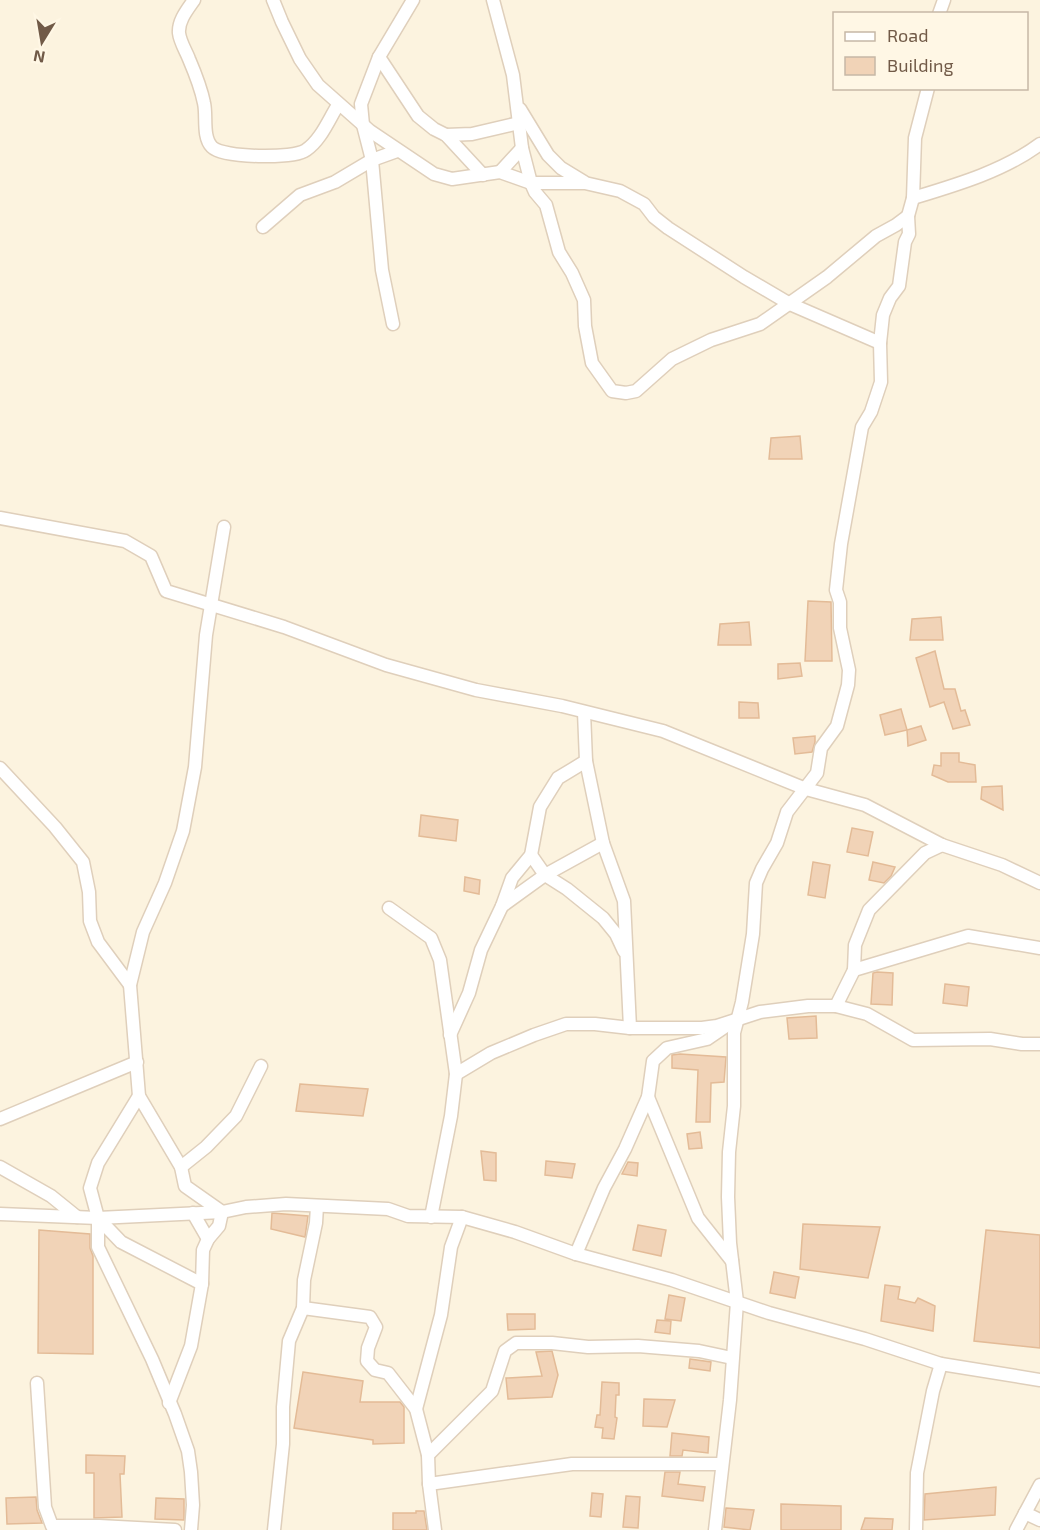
<svg xmlns="http://www.w3.org/2000/svg" width="1040" height="1530" font-family="'Exo 2',sans-serif">
  <style>
    .building { fill: #f1d3b7; stroke: #e3bb97; stroke-width: 1.5 }
    .lines { fill: none; stroke-linecap: round; stroke-linejoin: round }
    .street-casing { stroke: #dfcfbb; stroke-width: 15 }
    .street { stroke: #fff; stroke-width: 12 }
  </style>
  <rect width="100%" height="100%" fill="#fcf3df"/>
  <g class="building">
    <polygon points="800,436 802,459 769,459 771,438"/>
    <polygon points="808,601 831,602 832,661 805,661"/>
    <polygon points="941,617 943,640 910,640 912,619"/>
    <polygon points="749,622 751,645 718,645 720,624"/>
    <polygon points="935,651 944,689 955,689 961,711 965,710 970,725 953,729 944,702 930,707 916,658"/>
    <polygon points="800,663 802,676 778,679 778,664"/>
    <polygon points="739,702 758,703 759,718 739,718"/>
    <polygon points="901,709 907,730 885,735 880,715"/>
    <polygon points="921,726 926,740 908,746 907,730"/>
    <polygon points="815,736 815,742 812,752 795,754 793,738"/>
    <polygon points="941,753 959,753 959,762 975,765 976,782 948,782 932,775 934,765 941,766"/>
    <polygon points="1002,786 1003,810 981,799 982,787"/>
    <polygon points="421,815 458,820 456,841 419,836"/>
    <polygon points="852,828 873,832 868,856 847,852"/>
    <polygon points="813,862 830,865 825,898 808,895"/>
    <polygon points="873,862 895,867 891,876 884,883 869,880"/>
    <polygon points="465,877 480,880 479,894 464,891"/>
    <polygon points="877,972 893,973 892,1005 871,1004 873,973"/>
    <polygon points="945,984 969,987 967,1006 943,1003"/>
    <polygon points="816,1016 817,1038 789,1039 787,1018"/>
    <polygon points="680,1054 726,1057 724,1082 711,1083 710,1122 696,1122 698,1070 672,1068 672,1055"/>
    <polygon points="300,1084 368,1089 363,1116 296,1111"/>
    <polygon points="700,1132 702,1148 689,1149 687,1134"/>
    <polygon points="481,1151 496,1153 496,1181 484,1180"/>
    <polygon points="546,1161 575,1164 572,1178 545,1175"/>
    <polygon points="628,1162 638,1163 637,1176 622,1174"/>
    <polygon points="272,1213 308,1216 305,1237 271,1229"/>
    <polygon points="803,1224 880,1227 868,1278 800,1269"/>
    <polygon points="638,1225 666,1230 661,1256 633,1250"/>
    <polygon points="39,1230 90,1234 90,1248 93,1256 93,1354 38,1353"/>
    <polygon points="986,1230 1040,1235 1040,1348 974,1341"/>
    <polygon points="774,1272 799,1277 795,1298 770,1293"/>
    <polygon points="885,1285 900,1287 898,1299 915,1303 918,1298 935,1306 933,1331 881,1321"/>
    <polygon points="669,1295 685,1298 681,1321 665,1319"/>
    <polygon points="507,1314 535,1314 535,1329 508,1330"/>
    <polygon points="657,1320 671,1321 670,1334 655,1332"/>
    <polygon points="552,1351 558,1375 552,1397 508,1399 506,1378 542,1376 536,1352"/>
    <polygon points="690,1359 711,1362 710,1371 689,1368"/>
    <polygon points="303,1372 363,1381 360,1402 400,1402 404,1407 404,1443 373,1444 373,1440 294,1428"/>
    <polygon points="602,1382 619,1383 619,1395 616,1395 615,1417 617,1418 614,1439 602,1438 603,1428 595,1427 597,1415 600,1415"/>
    <polygon points="644,1399 675,1400 667,1427 643,1426"/>
    <polygon points="672,1433 709,1437 708,1453 683,1450 682,1456 670,1456"/>
    <polygon points="86,1455 125,1456 124,1474 120,1474 122,1517 94,1518 94,1473 86,1473"/>
    <polygon points="665,1472 680,1472 678,1484 705,1487 703,1501 662,1496"/>
    <polygon points="996,1487 995,1515 924,1520 925,1494"/>
    <polygon points="592,1493 603,1494 601,1517 590,1516"/>
    <polygon points="626,1496 640,1497 638,1528 623,1527"/>
    <polygon points="36,1497 37,1510 42,1523 7,1524 6,1498"/>
    <polygon points="156,1498 184,1499 184,1520 155,1519"/>
    <polygon points="781,1504 841,1506 841,1530 781,1530"/>
    <polygon points="726,1508 754,1510 750,1530 724,1527"/>
    <polygon points="416,1511 424,1511 427,1530 393,1530 393,1513 416,1513"/>
    <polygon points="865,1518 893,1519 892,1530 861,1530"/>
  </g>
  <g class="lines">
    <defs>
      <g id="street">
        <path d="M 194,0 C 187,10 178,21 179,33 C 180,42 186,51 189,59 C 195,73 201,88 204,103 C 207,116 202,137 212,147 C 223,158 294,159 306,150 C 321,140 329,119 338,105"/>
        <polyline points="273,0 282,22 300,59 318,85 370,131 434,174 452,179 500,172 531,183 585,183 620,191 644,204 654,217 668,228 744,277 790,304 880,343"/>
        <polyline points="493,0 513,75 522,148 531,183 535,192 546,205 559,252 572,273 584,300 585,326 592,363 612,391 626,393 636,391 672,359 711,340 760,324 827,277 876,236 896,225 908,216"/>
        <polyline points="939,14 944,0"/>
        <polyline points="379,57 418,116 434,129 446,135 483,175"/>
        <polyline points="520,109 548,155 561,168 584,182"/>
        <polyline points="446,135 472,134 519,123"/>
        <polyline points="500,172 522,148"/>
        <path d="M 913,198 C 956,185 1004,171 1040,144"/>
        <polyline points="263,227 300,195 335,182 372,160 397,151"/>
        <polyline points="393,324 382,270 372,160 363,125 361,104 379,57 413,0"/>
        <polyline points="0,518 125,541 151,556 166,591 284,627 386,665 476,690 562,706 663,731 806,789 865,805 942,845 1002,865 1040,883"/>
        <polyline points="584,712 586,761 603,843 624,901 630,1028"/>
        <polyline points="0,768 55,827 83,862 89,892 90,921 98,942 130,985"/>
        <polyline points="531,855 545,875 567,889 603,918 616,934 624,951"/>
        <polyline points="502,906 545,875 603,843"/>
        <polyline points="389,908 431,938 440,960 456,1074 451,1116 431,1217"/>
        <polyline points="854,970 855,945 869,910 925,853 942,845"/>
        <polyline points="836,1006 854,970 968,936 1040,948"/>
        <polyline points="450,1035 469,993 481,950 502,906 512,878 531,855 540,807 558,778 586,761"/>
        <polyline points="456,1074 491,1053 534,1035 566,1024 595,1024 630,1028 702,1028 717,1026 760,1012 808,1006 836,1006 867,1014 913,1040 990,1039 1022,1044 1040,1044"/>
        <polyline points="139,1096 98,1163 90,1188 98,1218 98,1247 152,1359 175,1414 188,1451 191,1472 193,1505 191,1530"/>
        <polyline points="648,1097 698,1218 732,1261"/>
        <polyline points="0,1119 137,1062"/>
        <polyline points="0,1167 51,1196 77,1217"/>
        <polyline points="181,1167 206,1147 236,1116 261,1066"/>
        <polyline points="193,1213 208,1239"/>
        <polyline points="0,1214 98,1218 222,1212 246,1207 286,1204 388,1209 408,1216 462,1217 515,1232 576,1254 672,1280 769,1313 865,1339 941,1364 1040,1380"/>
        <polyline points="98,1218 121,1242 202,1284 191,1346 169,1403"/>
        <polyline points="576,1254 604,1188 625,1149 648,1097 653,1061 667,1048 707,1039 726,1026"/>
        <polyline points="202,1284 203,1250 208,1239 219,1226 222,1212 185,1186 181,1167 139,1096 130,985 143,932 165,883 183,831 195,767 206,635 224,527"/>
        <polyline points="303,1308 370,1317 376,1327 368,1348 367,1361 375,1370 388,1373 416,1409 428,1455 429,1484 435,1530"/>
        <polyline points="37,1383 45,1507 52,1526 99,1526 175,1530"/>
        <polyline points="416,1409 441,1315 451,1247 462,1217"/>
        <polyline points="428,1455 492,1391 505,1351 516,1343 552,1343 588,1347 638,1346 699,1351 732,1358"/>
        <polyline points="429,1484 572,1464 722,1464"/>
        <polyline points="1025,1513 1040,1520"/>
        <polyline points="274,1530 283,1444 283,1407 289,1341 303,1308 304,1280 316,1223 317,1206"/>
        <polyline points="715,1530 730,1400 737,1302 730,1243 728,1197 729,1152 734,1106 734,1033 742,1002 753,934 756,883 762,869 777,843 787,812 817,773 821,748 837,726 848,685 849,670 840,628 840,602 836,590 841,544 862,427 871,412 881,382 880,343 883,315 890,298 899,286 905,242 909,234 908,216 913,198 915,138 928,88"/>
        <polyline points="916,1530 917,1473 933,1391 941,1364"/>
        <polyline points="1016,1530 1040,1485"/>
      </g>
    </defs>
    <use href="#street" class="street-casing"/>
    <use href="#street" class="street"/>
  </g>
  <rect x="833" y="12" width="195" height="78" fill="#fff7e5" stroke="#c6b8a6" stroke-width="1.5"/>
  <rect x="845" y="32" width="30" height="9" fill="#ffffff" stroke="#c6b8a6" stroke-width="1.5"/>
  <text x="887" y="42" font-size="18" fill="#715a47">Road</text>
  <rect x="845" y="57" width="30" height="18" fill="#f1d3b7" stroke="#c6b8a6" stroke-width="1.5"/>
  <text x="887" y="72" font-size="18" fill="#715a47">Building</text>
  <g transform="translate(42 42) rotate(191)" stroke="#fff7e5" stroke-width="4.5" paint-order="stroke">
  <path d="M0-4.5L10 22L0 15L-10 22Z" fill="#715a47"/>
  <text y="-9" font-size="16" font-weight="bold" text-anchor="middle" fill="#715a47">N</text>
  </g>
</svg>
